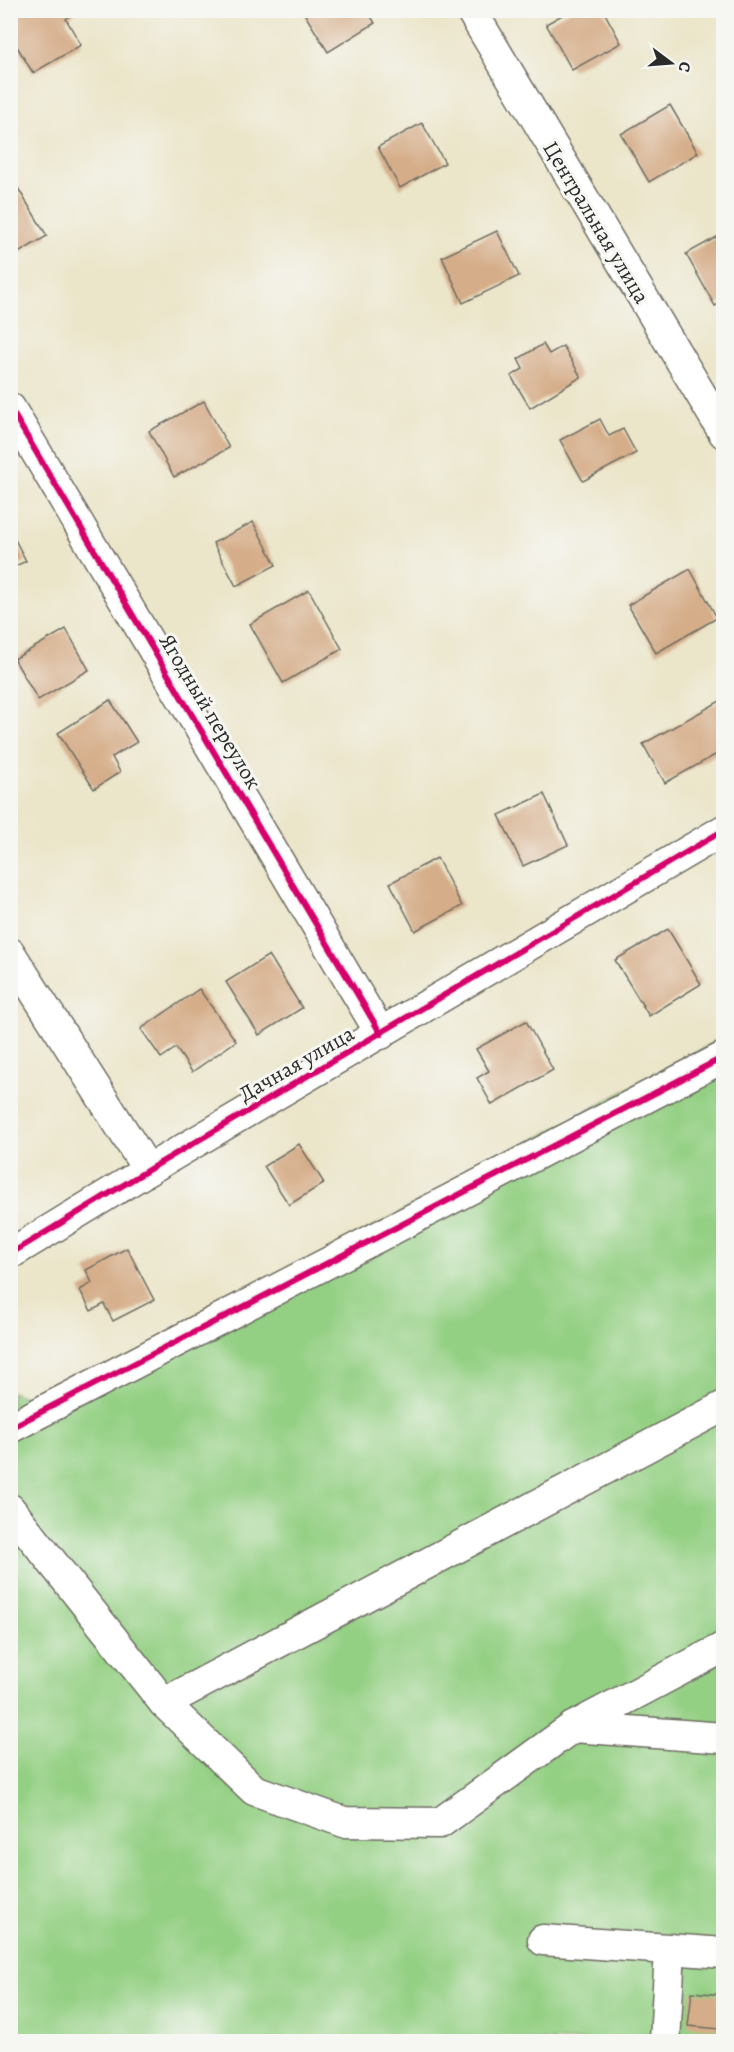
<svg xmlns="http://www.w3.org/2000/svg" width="734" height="2052" font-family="Alegreya,serif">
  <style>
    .green { fill: #94d084; stroke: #607e58; stroke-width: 1.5 }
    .building { fill: #d5ad89 }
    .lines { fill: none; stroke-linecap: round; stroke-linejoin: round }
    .minor-casing { stroke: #6e6c62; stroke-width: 33 }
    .minor { stroke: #fff; stroke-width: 30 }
    .cycleway-casing { stroke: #f6f6f2; stroke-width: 10 }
    .cycleway { stroke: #d6006c; stroke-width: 6 }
    .labels { text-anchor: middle; stroke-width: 6; stroke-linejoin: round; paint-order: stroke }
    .street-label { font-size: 22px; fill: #2b2b2b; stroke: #f6f6f2 }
  </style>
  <rect width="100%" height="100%" fill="#f6f6f2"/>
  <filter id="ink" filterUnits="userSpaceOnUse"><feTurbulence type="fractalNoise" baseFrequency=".0167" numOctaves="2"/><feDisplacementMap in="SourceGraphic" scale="12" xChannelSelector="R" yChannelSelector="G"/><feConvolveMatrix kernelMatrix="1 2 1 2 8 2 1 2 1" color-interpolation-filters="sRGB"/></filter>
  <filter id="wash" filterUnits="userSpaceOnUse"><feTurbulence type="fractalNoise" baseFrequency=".008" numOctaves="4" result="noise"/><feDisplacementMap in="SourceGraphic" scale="24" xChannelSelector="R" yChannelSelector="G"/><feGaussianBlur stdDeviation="1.35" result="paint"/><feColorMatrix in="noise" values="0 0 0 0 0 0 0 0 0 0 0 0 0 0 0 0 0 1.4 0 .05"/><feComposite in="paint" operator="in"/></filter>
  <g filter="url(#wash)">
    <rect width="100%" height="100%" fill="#ebe5c9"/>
    <polygon class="green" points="723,1038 723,2041 11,2042 11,1392 45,1405"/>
    <g id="blocks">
      <g class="building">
        <polygon points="22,10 79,10 66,19 81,45 33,73 10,35 10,17"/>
        <polygon points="302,10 367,10 375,23 328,52"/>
        <polygon points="571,10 603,10 621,43 572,70 546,24"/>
        <polygon points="670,105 698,153 649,182 621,134"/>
        <polygon points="422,123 445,163 400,188 378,147"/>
        <polygon points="10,175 47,236 10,258"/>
        <polygon points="497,231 519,276 463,303 442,257"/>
        <polygon points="724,233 724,301 715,306 686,254"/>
        <polygon points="543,344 549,354 563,346 581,377 530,408 511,376 523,369 518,359"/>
        <polygon points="204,401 229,448 174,477 149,431"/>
        <polygon points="600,419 609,436 623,429 636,453 583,481 560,440"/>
        <polygon points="253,522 276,565 236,586 213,543"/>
        <polygon points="10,530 26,561 10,569"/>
        <polygon points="690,569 717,618 656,653 628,605"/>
        <polygon points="309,590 342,649 283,683 250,624"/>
        <polygon points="66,629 89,670 38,700 14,659"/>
        <polygon points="110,700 137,742 112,757 120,772 94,789 58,733"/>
        <polygon points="720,701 724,708 724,750 665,783 643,744"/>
        <polygon points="544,794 568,845 523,866 499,815"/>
        <polygon points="437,858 462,906 415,931 390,883"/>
        <polygon points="668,929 701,984 649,1016 615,960"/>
        <polygon points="269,955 302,1008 259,1035 226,982"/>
        <polygon points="199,989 236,1041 192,1072 176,1048 161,1058 141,1029"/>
        <polygon points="526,1021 553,1070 492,1105 477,1078 489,1071 476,1049"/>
        <polygon points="299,1144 324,1183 289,1205 264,1166"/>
        <polygon points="127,1248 154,1300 113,1321 104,1304 91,1311 80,1290 92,1283 86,1270"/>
        <polygon points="692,1992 723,1995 720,2029 688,2026"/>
      </g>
    </g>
  </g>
  <g filter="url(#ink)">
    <use href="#blocks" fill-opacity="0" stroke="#6e6c62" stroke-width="1.5"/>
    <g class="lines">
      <defs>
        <g id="minor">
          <polyline points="471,10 724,433"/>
          <polyline points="10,408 381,1034"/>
          <polyline points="10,953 148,1170"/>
          <polyline points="10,1254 148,1170 724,830"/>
          <polyline points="10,1428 724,1057"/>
          <polyline points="10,1509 164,1703 254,1790 344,1822 440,1823 573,1727 724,1647"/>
          <polyline points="164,1703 724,1406"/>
          <polyline points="573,1727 724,1738"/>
          <polyline points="543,1940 724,1953"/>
          <polyline points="665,2042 670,1950"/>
        </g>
      </defs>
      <use href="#minor" class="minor-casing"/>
      <use href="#minor" class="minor"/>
      <defs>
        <g id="cycleway">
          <polyline points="10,408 381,1034"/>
          <polyline points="10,1254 148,1170 724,830"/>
          <polyline points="10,1428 724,1057"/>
        </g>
      </defs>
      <use href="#cycleway" class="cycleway-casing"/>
      <use href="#cycleway" class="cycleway"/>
    </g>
  </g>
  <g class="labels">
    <g class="street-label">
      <text transform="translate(597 222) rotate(59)" y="8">Центральная улица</text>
      <text transform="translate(211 711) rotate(59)" y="8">Ягодный переулок</text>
      <text transform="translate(296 1063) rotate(-30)" y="8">Дачная улица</text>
    </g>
  </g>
  <rect width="734" height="2052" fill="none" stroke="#f6f6f2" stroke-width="36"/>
  <g transform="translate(671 63) rotate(106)" stroke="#f6f6f2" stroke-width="4.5" paint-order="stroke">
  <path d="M0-4.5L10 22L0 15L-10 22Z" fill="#2b2b2b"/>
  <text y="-9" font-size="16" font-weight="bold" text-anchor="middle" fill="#2b2b2b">С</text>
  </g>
</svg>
